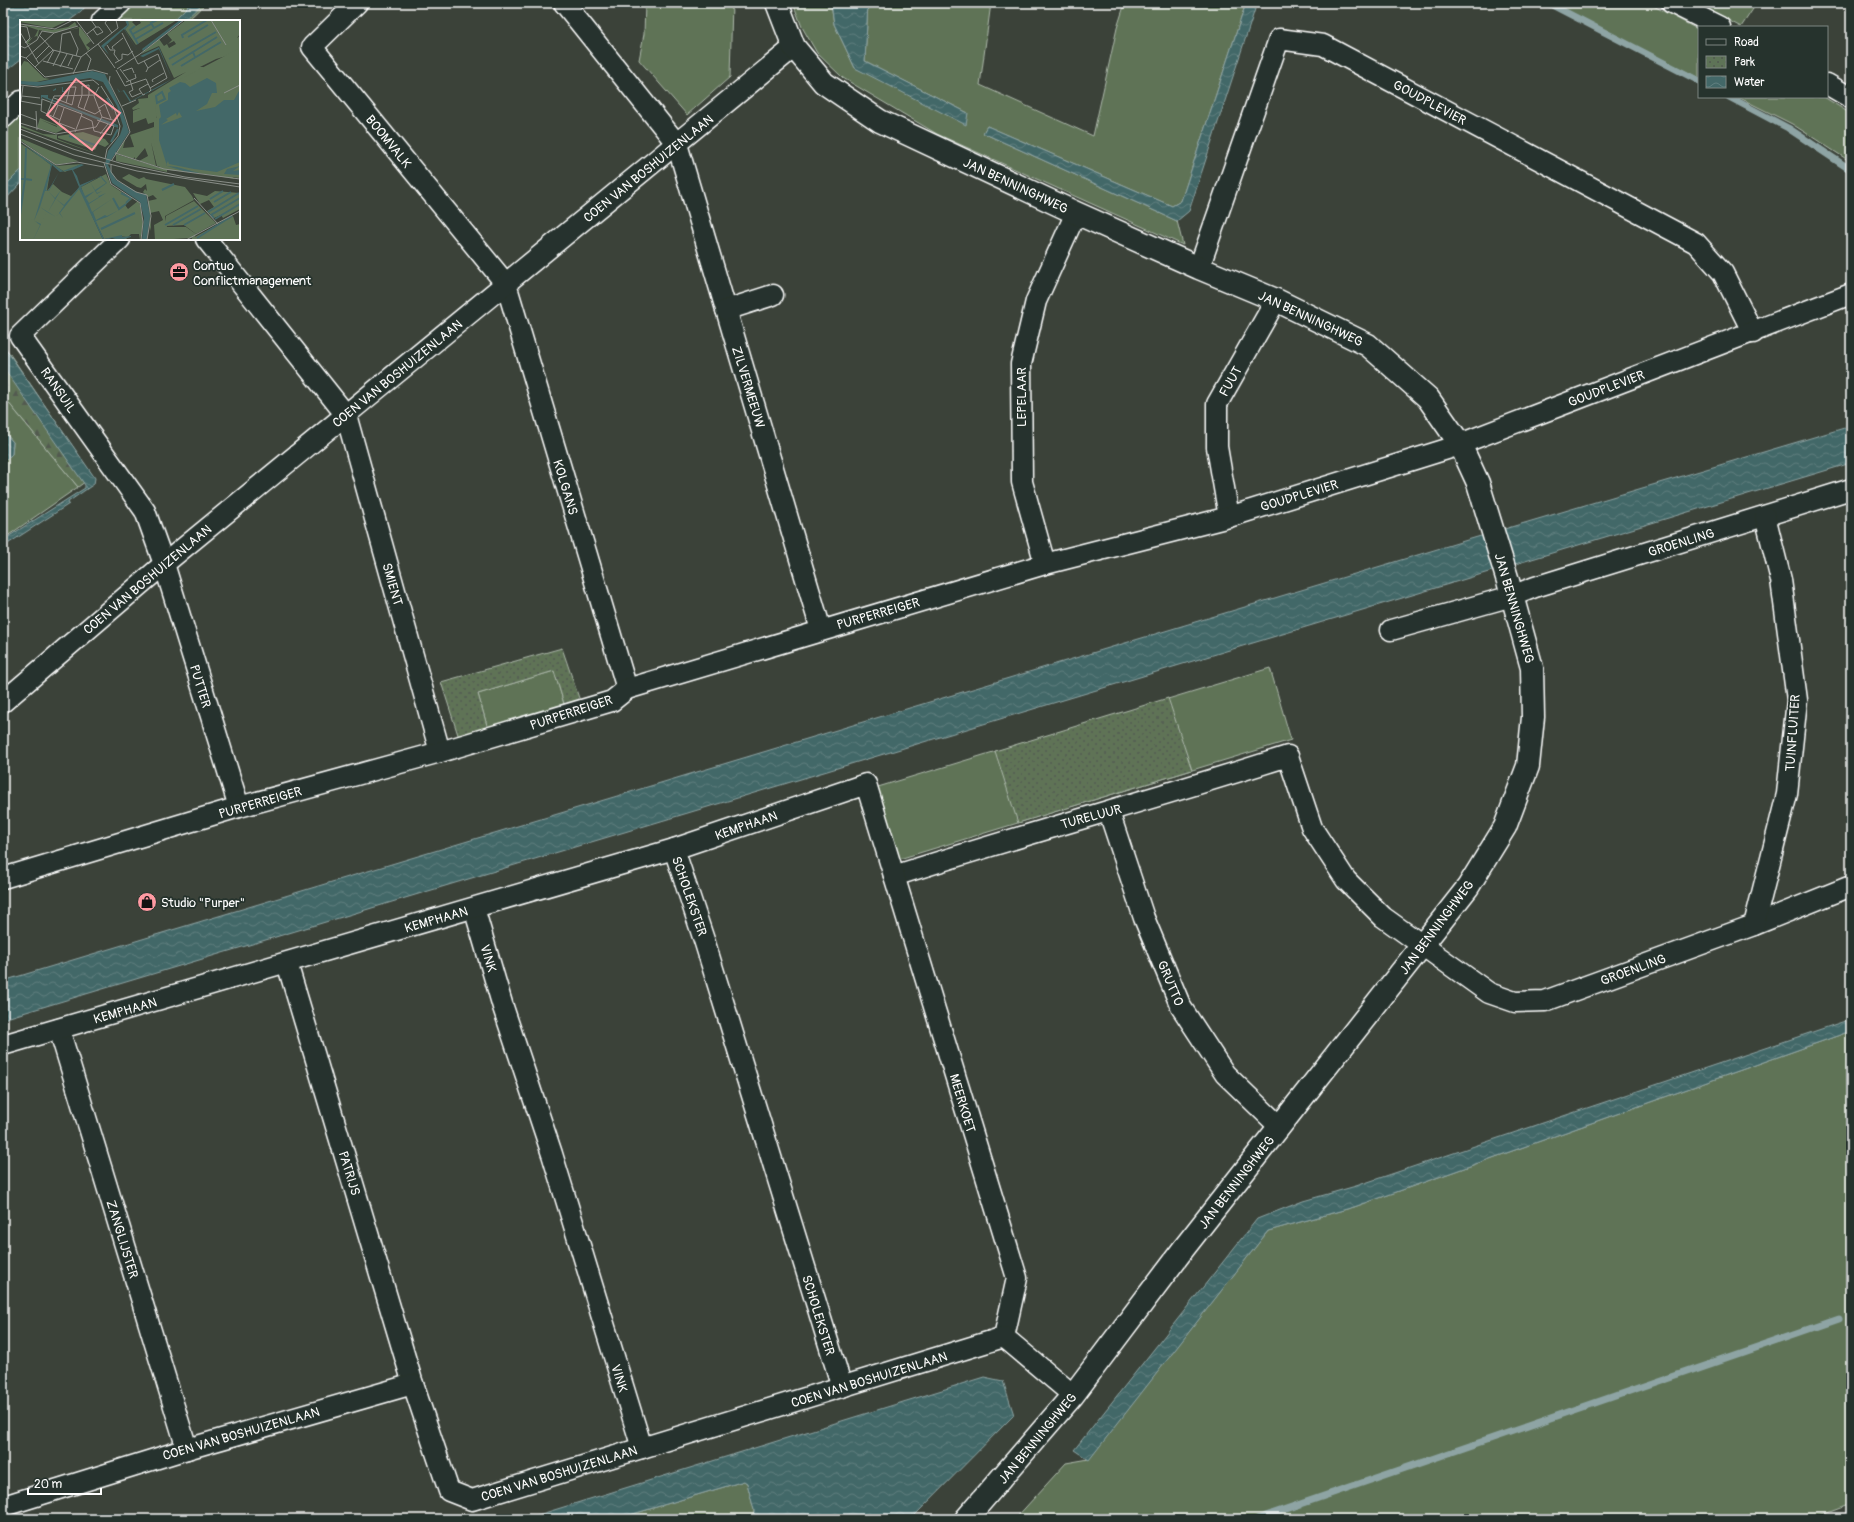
<svg xmlns="http://www.w3.org/2000/svg" width="1854" height="1522" font-family="Pangolin,sans-serif">
  <style>
    .green { fill: #5e7357; stroke: #aeb9ab }
    .forest { fill: url(#forest-firs); stroke: #aeb9ab }
    .park { fill: url(#park-dots); stroke: #aeb9ab }
    .water { fill: url(#water-waves); stroke: #8ea4a4 }
    .lines { fill: none; stroke-linecap: round; stroke-linejoin: round }
    .stream { stroke: #8ea4a4; stroke-width: 7 }
    .street-casing { stroke: #fff; stroke-width: 23 }
    .secondary-casing { stroke: #fff; stroke-width: 25 }
    .street { stroke: #26332d; stroke-width: 20 }
    .secondary { stroke: #26332d; stroke-width: 22 }
    .labels { text-anchor: middle; stroke-width: 3.5; stroke-linejoin: round; paint-order: stroke }
    .street-label { font-size: 13px; fill: #fff; stroke: #26332d }
    .poi-label { font-size: 13px; fill: #fff; stroke: #26332d; text-anchor: start }
    .inset-river { fill: none; stroke: #436868; stroke-width: 2 }
    .inset-road { fill: none; stroke: #898e88; stroke-width: 1 }
    .view { fill: #ff9aa2; fill-opacity: 0.15; stroke: #ff9aa2; stroke-width: 2 }
    .inset-edge { fill: none; stroke: #fff; stroke-width: 2 }
  </style>
  <defs>
    <pattern id="forest-firs" width="22" height="20" patternUnits="userSpaceOnUse"><rect width="22" height="20" fill="#5e7357"/><path d="M5 1l3.5 6h-7zM16 11l3.5 6h-7z" fill="#525a50"/></pattern>
    <pattern id="park-dots" width="8" height="8" patternUnits="userSpaceOnUse"><rect width="8" height="8" fill="#5e7357"/><path d="M2 2h.1M6 6h.1" fill="none" stroke="#525a50" stroke-width="1.8" stroke-linecap="round"/></pattern>
    <pattern id="water-waves" width="16" height="10" patternUnits="userSpaceOnUse"><rect width="16" height="10" fill="#436868"/><path d="M0 5q4-4 8 0t8 0" fill="none" stroke="#5f7f7f"/></pattern>
  </defs>
  <rect width="100%" height="100%" fill="#3b4239"/>
  <filter id="ink" filterUnits="userSpaceOnUse"><feTurbulence type="fractalNoise" baseFrequency=".025" numOctaves="2"/><feDisplacementMap in="SourceGraphic" scale="8" xChannelSelector="R" yChannelSelector="G"/><feConvolveMatrix kernelMatrix="1 2 1 2 8 2 1 2 1" color-interpolation-filters="sRGB"/></filter>
  <g filter="url(#ink)">
    <g class="green">
      <polygon points="133,3 206,3 187,21 114,21"/>
      <polygon points="645,3 732,3 730,77 687,115 639,60 644,34"/>
      <polygon points="793,3 831,3 834,24 855,68 968,113 865,61 868,3 991,3 980,85 1093,136 1117,28 1125,3 1238,3 1245,6 1181,201 1172,206 987,126 983,133 1177,221 1183,245 937,134 843,78 817,53 802,27"/>
      <polygon points="1551,3 1648,3 1699,30 1699,78"/>
      <polygon points="1696,3 1757,3 1741,27"/>
      <polygon points="1738,97 1824,97 1851,114 1851,162 1792,124"/>
      <polygon points="21,111 21,183 3,201 3,129"/>
      <polygon points="3,396 78,487 3,539 3,463 12,454 13,442 3,431"/>
      <polygon points="1270,668 1291,740 896,860 878,787"/>
      <polygon points="554,671 565,707 488,729 478,694"/>
      <polygon points="1851,1031 1851,1505 1814,1519 1015,1519 1066,1463 1089,1459 1268,1231 1354,1207"/>
      <polygon points="744,1481 747,1483 754,1510 754,1519 616,1519"/>
    </g>
    <polygon class="forest" points="3,344 93,476 78,487 3,396"/>
    <g class="park">
      <polygon points="562,648 581,704 565,707 554,671 478,694 488,729 459,738 441,682"/>
      <polygon points="1168,698 1192,770 1018,823 995,751"/>
    </g>
    <g class="water">
      <polygon points="3,3 88,3 81,12 69,21 21,21 21,59 3,73"/>
      <polygon points="191,3 203,3 184,21 173,21"/>
      <polygon points="831,3 868,3 865,61 968,113 966,125 855,68 834,24"/>
      <polygon points="1246,3 1257,3 1189,211 1177,221 983,133 987,126 1172,206 1181,201"/>
      <polygon points="21,170 21,183 3,202 3,188"/>
      <polygon points="3,345 95,478 94,484 68,502 69,504 3,547 3,540 85,488 85,485 3,367"/>
      <polygon points="1851,426 1851,463 3,1019 3,981 1464,541"/>
      <polygon points="3,431 13,442 12,454 3,463"/>
      <polygon points="1851,1019 1851,1031 1354,1207 1268,1231 1089,1460 1074,1450 1257,1219 1303,1201 1356,1186"/>
      <polygon points="984,1377 1003,1381 1014,1415 911,1519 754,1519 754,1510 747,1483 744,1481 616,1519 525,1519"/>
    </g>
    <g class="lines">
      <g class="stream">
        <polyline points="1548,3 1699,81"/>
        <polyline points="1729,97 1788,128 1851,170"/>
        <polyline points="1257,1519 1839,1319"/>
      </g>
      <defs>
        <g id="street">
          <polyline points="357,3 312,47 506,284 627,689"/>
          <polyline points="564,3 677,144 821,630"/>
          <polyline points="1672,3 1720,27"/>
          <polyline points="102,21 121,3"/>
          <polyline points="1827,84 1851,98"/>
          <polyline points="3,118 21,101"/>
          <polyline points="120,239 20,336 145,511 164,564 239,807"/>
          <polyline points="206,239 346,415 440,752"/>
          <polyline points="1199,268 1279,39 1323,45 1696,243 1723,273 1753,333"/>
          <polyline points="726,310 773,295"/>
          <polyline points="1460,444 1851,294"/>
          <polyline points="1229,517 1217,447 1217,404 1276,300"/>
          <polyline points="1045,564 1022,482 1021,364 1036,301 1076,213"/>
          <polyline points="1391,630 1512,596 1535,587 1851,489"/>
          <polyline points="3,702 164,564 794,47"/>
          <polyline points="1109,812 1144,918 1181,1007 1225,1074 1280,1127"/>
          <polyline points="674,849 705,943 842,1387"/>
          <path d="M 894,876 C 1025,834 1157,798 1288,756 L 1312,828 L 1346,880 L 1383,917 L 1489,993 L 1515,1002 L 1545,1001 L 1754,925 L 1851,886"/>
          <polyline points="3,878 239,807 440,752 612,701 627,689 1045,564 1229,517 1460,445"/>
          <polyline points="474,908 503,1007 552,1154 642,1448"/>
          <polyline points="1754,925 1787,794 1797,700 1781,580 1765,516"/>
          <polyline points="287,963 413,1384"/>
          <polyline points="59,1029 187,1449"/>
          <polyline points="3,1045 674,849 866,784 1017,1278 1004,1337"/>
          <polyline points="1004,1337 1073,1395"/>
          <polyline points="3,1504 7,1505 187,1449 413,1384 449,1491 472,1500 1004,1337"/>
        </g>
        <polyline id="secondary" points="777,3 794,47 824,83 880,121 1076,213 1199,268 1276,300 1368,345 1428,398 1460,444 1478,483 1508,581 1532,668 1533,717 1528,766 1505,827 1468,887 1184,1248 1073,1395 966,1519"/>
      </defs>
      <use href="#street" class="street-casing"/>
      <use href="#secondary" class="secondary-casing"/>
      <use href="#street" class="street"/>
      <use href="#secondary" class="secondary"/>
    </g>
  </g>
  <defs>
    <symbol id="office-disc" viewBox="-11 -11 22 22"><circle r="9.5" fill="#ff9aa2" stroke="#26332d"/><path d="M-6-3h4V-5.5h4V-3h4V5H-6ZM-1-4.5V-3h2v-1.5ZM-6 0V1H6V0Z" fill="#111"/></symbol>
    <symbol id="shop-disc" viewBox="-11 -11 22 22"><circle r="9.5" fill="#ff9aa2" stroke="#26332d"/><path d="M-5-2.5h2.3a2.7 3.5 0 0 1 5.4 0H5L5.5 6h-11ZM-1.5-2.5h3a1.5 2.3 0 0 0-3 0Z" fill="#111"/></symbol>
  </defs>
  <g fill-rule="evenodd">
    <use href="#office-disc" x="168" y="261" width="22" height="22"/>
    <use href="#shop-disc" x="136" y="891" width="22" height="22"/>
  </g>
  <g class="labels">
    <g class="street-label">
      <text transform="translate(1430 102) rotate(28)" y="5">GOUDPLEVIER</text>
      <text transform="translate(389 141) rotate(51)" y="5">BOOMVALK</text>
      <text transform="translate(648 168) rotate(-39)" y="5">COEN VAN BOSHUIZENLAAN</text>
      <text transform="translate(1016 185) rotate(25)" y="5">JAN BENNINGHWEG</text>
      <text transform="translate(1311 318) rotate(25)" y="5">JAN BENNINGHWEG</text>
      <text transform="translate(397 373) rotate(-39)" y="5">COEN VAN BOSHUIZENLAAN</text>
      <text transform="translate(1230 381) rotate(-61)" y="5">FUUT</text>
      <text transform="translate(749 387) rotate(73)" y="5">ZILVERMEEUW</text>
      <text transform="translate(1606 388) rotate(-21)" y="5">GOUDPLEVIER</text>
      <text transform="translate(59 390) rotate(55)" y="5">RANSUIL</text>
      <text transform="translate(1021 397) rotate(-90)" y="5">LEPELAAR</text>
      <text transform="translate(566 487) rotate(73)" y="5">KOLGANS</text>
      <text transform="translate(1299 495) rotate(-17)" y="5">GOUDPLEVIER</text>
      <text transform="translate(1681 542) rotate(-17)" y="5">GROENLING</text>
      <text transform="translate(147 579) rotate(-40)" y="5">COEN VAN BOSHUIZENLAAN</text>
      <text transform="translate(393 584) rotate(74)" y="5">SMIENT</text>
      <text transform="translate(1515 608) rotate(74)" y="5">JAN BENNINGHWEG</text>
      <text transform="translate(878 613) rotate(-16)" y="5">PURPERREIGER</text>
      <text transform="translate(201 686) rotate(73)" y="5">PUTTER</text>
      <text transform="translate(571 712) rotate(-18)" y="5">PURPERREIGER</text>
      <text transform="translate(1792 733) rotate(-86)" y="5">TUINFLUITER</text>
      <text transform="translate(260 802) rotate(-16)" y="5">PURPERREIGER</text>
      <text transform="translate(1091 816) rotate(-15)" y="5">TURELUUR</text>
      <text transform="translate(746 825) rotate(-19)" y="5">KEMPHAAN</text>
      <text transform="translate(690 896) rotate(71)" y="5">SCHOLEKSTER</text>
      <text transform="translate(436 919) rotate(-16)" y="5">KEMPHAAN</text>
      <text transform="translate(1436 927) rotate(-53)" y="5">JAN BENNINGHWEG</text>
      <text transform="translate(489 958) rotate(74)" y="5">VINK</text>
      <text transform="translate(1633 969) rotate(-20)" y="5">GROENLING</text>
      <text transform="translate(1171 983) rotate(67)" y="5">GRUTTO</text>
      <text transform="translate(125 1010) rotate(-16)" y="5">KEMPHAAN</text>
      <text transform="translate(963 1103) rotate(73)" y="5">MEERKOET</text>
      <text transform="translate(350 1173) rotate(73)" y="5">PATRIJS</text>
      <text transform="translate(1236 1182) rotate(-52)" y="5">JAN BENNINGHWEG</text>
      <text transform="translate(123 1239) rotate(73)" y="5">ZANGLIJSTER</text>
      <text transform="translate(819 1315) rotate(73)" y="5">SCHOLEKSTER</text>
      <text transform="translate(620 1378) rotate(73)" y="5">VINK</text>
      <text transform="translate(869 1379) rotate(-17)" y="5">COEN VAN BOSHUIZENLAAN</text>
      <text transform="translate(241 1433) rotate(-16)" y="5">COEN VAN BOSHUIZENLAAN</text>
      <text transform="translate(1037 1438) rotate(-50)" y="5">JAN BENNINGHWEG</text>
      <text transform="translate(559 1473) rotate(-17)" y="5">COEN VAN BOSHUIZENLAAN</text>
    </g>
    <g class="poi-label">
      <text x="193" y="270">Contuo<tspan x="193" dy="15">Conflictmanagement</tspan></text>
      <text x="161" y="907">Studio "Purper"</text>
    </g>
  </g>
  <g transform="translate(20 20)">
    <rect width="220" height="220" fill="#3b4239"/>
    <path d="M 0,0 L 49,0 L 32,8 L 0,2 ZM 108,0 L 115,0 L 112,2 L 116,6 L 121,3 L 119,0 L 157,0 L 116,25 L 105,9 L 108,6 ZM 166,0 L 220,0 L 220,14 L 217,18 L 220,16 L 220,32 L 196,39 L 180,47 L 184,47 L 137,93 L 141,95 L 136,97 L 215,159 L 137,146 L 131,122 L 136,146 L 119,141 L 128,136 L 125,128 L 115,140 L 115,137 L 113,139 L 96,133 L 105,120 L 103,128 L 114,127 L 110,115 L 134,107 L 134,102 L 128,104 L 126,98 L 113,103 L 113,91 L 120,88 L 113,90 L 112,88 L 119,83 L 118,79 L 128,78 L 128,75 L 166,52 L 154,58 L 139,26 L 121,34 L 139,19 L 144,26 L 147,24 L 149,28 L 156,24 L 154,21 L 148,24 L 152,20 L 147,14 ZM 55,2 L 57,6 L 35,13 L 19,10 L 17,19 L 17,16 L 13,17 L 8,23 L 12,23 L 8,24 L 5,22 L 15,16 L 18,10 L 0,4 L 33,10 L 48,7 ZM 60,7 L 71,21 L 66,25 L 70,28 L 68,31 L 59,15 L 59,8 L 50,10 ZM 20,98 L 37,105 L 46,108 L 36,113 L 37,106 L 21,100 L 37,107 L 36,113 L 17,108 ZM 63,112 L 85,119 L 89,124 L 85,127 L 78,124 L 75,130 L 38,118 L 38,116 ZM 0,121 L 36,146 L 61,144 L 45,152 L 23,139 L 31,145 L 27,171 L 33,164 L 42,172 L 51,176 L 59,168 L 65,179 L 61,167 L 86,154 L 91,165 L 112,179 L 105,185 L 108,189 L 118,181 L 120,185 L 123,204 L 120,220 L 119,214 L 111,214 L 106,219 L 111,220 L 87,220 L 106,216 L 84,219 L 69,189 L 83,220 L 0,220 L 0,123 L 22,138 ZM 109,154 L 119,159 L 124,157 L 126,159 L 165,167 L 172,176 L 174,180 L 145,196 L 147,207 L 166,207 L 176,214 L 175,217 L 213,196 L 216,205 L 220,204 L 220,220 L 172,220 L 172,218 L 135,220 L 134,205 L 143,200 L 139,191 L 130,193 L 131,207 L 130,211 L 128,181 L 137,179 L 133,175 L 128,177 L 123,172 L 125,169 L 127,171 L 126,164 L 121,168 L 117,167 L 102,158 ZM 195,171 L 220,173 L 220,189 L 203,198 L 201,195 L 194,198 L 187,191 L 194,187 L 189,180 L 180,184 L 173,173 L 187,176 Z" fill="#5e7357"/>
    <path d="M 0,105 L 23,114 L 37,115 L 37,119 L 82,136 L 0,107 ZM 0,118 L 31,131 L 58,141 L 36,145 L 0,120 ZM 96,134 L 147,150 L 147,152 L 96,141 Z" fill="#5e7357"/>
    <path d="M 4,41 L 8,42 L 24,58 L 30,59 L 12,63 L 0,61 L 0,48 Z" fill="#5e7357"/>
    <path d="M 220,28 L 220,158 L 140,149 L 132,114 L 137,102 L 134,73 ZM 174,181 L 196,203 L 176,214 L 164,205 L 146,206 L 146,196 ZM 10,198 L 21,205 L 13,220 L 3,220 Z" fill="#5e7357"/>
    <path d="M 105,0 L 108,0 L 109,5 L 105,10 L 119,33 L 104,9 L 84,27 L 89,35 L 81,26 L 107,5 ZM 160,0 L 164,0 L 123,31 L 122,29 ZM 139,27 L 152,59 L 141,66 L 110,82 L 103,71 L 96,73 L 99,72 L 97,68 L 100,72 L 104,70 L 111,81 L 152,59 L 139,29 L 123,37 L 120,36 ZM 72,51 L 85,54 L 104,96 L 109,112 L 88,145 L 96,160 L 119,173 L 126,174 L 130,196 L 127,220 L 122,220 L 124,198 L 120,182 L 92,163 L 85,144 L 88,131 L 100,115 L 103,106 L 97,86 L 83,62 L 70,58 L 17,66 L 0,64 L 0,61 L 19,62 ZM 187,58 L 196,63 L 197,73 L 192,73 L 187,84 L 176,91 L 195,87 L 204,80 L 214,80 L 220,69 L 220,142 L 197,152 L 174,149 L 149,144 L 148,141 L 146,145 L 147,146 L 157,147 L 183,154 L 220,158 L 167,152 L 147,146 L 139,120 L 139,99 L 141,97 L 139,85 L 148,80 L 148,73 L 151,71 L 149,68 L 160,62 L 165,63 L 170,67 ZM 159,92 L 162,97 L 141,105 L 148,100 L 146,99 L 156,93 L 157,96 ZM 50,64 L 49,72 L 42,72 L 42,67 L 36,68 L 36,70 L 33,71 L 33,75 L 28,75 L 28,78 L 98,105 L 98,108 L 22,77 L 21,85 L 21,75 L 33,75 L 33,70 L 36,68 L 43,67 L 43,71 L 49,72 ZM 0,122 L 43,151 L 61,144 L 64,145 L 53,150 L 57,156 L 60,165 L 77,158 L 61,167 L 65,176 L 75,171 L 70,162 L 75,170 L 86,163 L 83,160 L 81,157 L 77,158 L 81,156 L 87,163 L 76,171 L 77,173 L 82,171 L 77,174 L 75,171 L 66,178 L 69,183 L 79,177 L 78,175 L 79,176 L 86,173 L 69,184 L 72,192 L 92,179 L 73,192 L 76,200 L 85,195 L 87,196 L 99,190 L 87,197 L 76,201 L 84,219 L 102,215 L 102,217 L 111,216 L 111,217 L 100,220 L 93,218 L 83,220 L 59,169 L 40,193 L 43,198 L 39,193 L 36,197 L 27,192 L 13,220 L 20,205 L 15,201 L 21,204 L 27,192 L 20,187 L 28,192 L 35,179 L 29,172 L 35,178 L 41,170 L 28,192 L 36,197 L 44,186 L 36,179 L 44,185 L 56,171 L 49,164 L 56,171 L 59,167 L 52,150 L 40,152 L 32,145 L 26,170 L 28,171 L 39,152 L 29,171 L 25,171 L 20,187 L 14,201 L 31,145 ZM 220,146 L 213,151 L 220,150 L 220,155 L 204,154 L 207,149 Z" fill="#436868" fill-rule="evenodd"/>
    <path class="inset-river" d="M 137,0 L 131,3 L 134,8 L 143,3M 115,6 L 110,10 L 118,24M 113,14 L 131,4M 168,17 L 188,5M 163,18 L 162,15 L 187,0M 116,19 L 133,9M 173,32 L 197,17M 149,39 L 196,12M 152,45 L 173,32 L 175,37M 161,46 L 201,22M 142,72 L 145,79 L 137,83 L 136,76 ZM 87,78 L 93,90M 49,116 L 75,125M 91,122 L 98,109M 0,159 L 5,159 L 6,128M 142,170 L 154,164M 101,173 L 111,178 L 106,183M 93,178 L 99,189 L 106,184M 190,179 L 203,171M 194,182 L 211,172M 188,192 L 219,173M 0,195 L 5,159 L 12,160M 194,198 L 191,195 L 220,178M 195,199 L 220,184M 145,205 L 178,186M 153,205 L 181,189M 164,205 L 185,193M 81,209 L 115,193M 177,218 L 212,196"/>
    <path class="inset-road" d="M 56,0 L 74,24M 87,0 L 85,3 L 92,13M 191,0 L 206,25M 0,4 L 35,9 L 53,0M 0,6 L 7,7 L 10,18 L 5,23M 73,9 L 77,15 L 83,12 L 79,7 L 76,7M 50,11 L 58,29 L 56,36M 0,12 L 19,44M 102,13 L 118,44 L 138,34 L 147,58 L 130,68M 67,14 L 76,7 L 71,0M 20,16 L 33,30 L 61,37M 78,24 L 98,8 L 96,0M 78,24 L 95,48M 87,25 L 90,30 L 95,30 L 94,34 L 99,41M 0,26 L 5,28 L 17,20 L 22,11 L 34,13M 93,29 L 92,27 L 103,18M 66,33 L 71,39 L 67,51M 0,36 L 6,38 L 25,57 L 73,50 L 88,54M 6,38 L 34,13 L 58,6M 16,39 L 29,26M 23,41 L 53,49M 124,41 L 128,48 L 126,52M 27,43 L 34,30M 95,43 L 102,39 L 102,34 L 108,35 L 113,31M 33,46 L 40,32 L 42,14 L 50,12M 48,46 L 53,35M 15,47 L 33,30M 40,47 L 47,34M 128,48 L 140,40M 97,49 L 120,34 L 164,0M 100,49 L 109,61M 96,50 L 105,66 L 126,59 L 131,70 L 129,72M 103,51 L 112,48 L 114,53M 53,54 L 61,37 L 78,24M 90,56 L 89,62 L 103,90 L 110,112 L 92,140M 110,60 L 113,70 L 109,72 L 112,77 L 121,73M 106,62 L 116,58 L 115,54M 133,62 L 132,60 L 144,53M 0,65 L 18,67 L 73,60 L 79,65M 81,66 L 93,85 L 100,106 L 98,116 L 87,129 L 85,139M 204,73 L 220,65M 125,74 L 123,75 L 119,69 L 128,64M 2,76 L 20,78M 34,78 L 52,85 L 56,67 L 50,67 L 46,83M 0,81 L 22,85M 1,81 L 3,66M 102,86 L 116,80M 79,88 L 85,84 L 91,99M 64,89 L 69,75 L 69,65 L 62,66 L 62,75 L 58,87 L 75,94 L 81,90M 16,91 L 17,110M 0,94 L 16,100M 27,94 L 34,76 L 74,75M 61,96 L 72,101 L 74,111 L 91,115 L 94,106 L 77,100M 33,97 L 38,85M 82,97 L 96,101M 40,100 L 44,88M 0,103 L 36,114 L 76,107 L 82,97 L 74,76 L 79,67M 0,109 L 53,129 L 103,144 L 165,157 L 220,164M 55,109 L 39,103 L 40,100 L 21,91 L 22,79 L 62,94 L 55,112M 0,114 L 54,135 L 117,151 L 220,167M 80,114 L 88,104M 0,121 L 36,145 L 57,142 L 84,147M 95,133 L 144,149 L 220,159M 84,143 L 91,164 L 120,183 L 123,202 L 121,220M 91,145 L 91,152 L 97,160 L 116,172 L 127,175 L 131,196 L 127,220M 174,178 L 198,204M 166,220 L 220,191"/>
    <path class="view" d="M 56,59 L 100,93 L 72,130 L 27,95 Z"/>
    <rect width="220" height="220" class="inset-edge"/>
  </g>
  <rect width="1854" height="1522" fill="none" stroke="#26332d" stroke-width="16"/>
  <rect x="8" y="8" width="1838" height="1506" fill="none" stroke="#fff" stroke-width="1.5" filter="url(#ink)"/>
  <rect x="1698" y="26" width="130" height="72" fill="#26332d" stroke="#7d8581"/>
  <rect x="1706" y="39" width="20" height="6" fill="#26332d" stroke="#7d8581"/>
  <text x="1734" y="46" font-size="12" fill="#ffffff">Road</text>
  <rect x="1706" y="56" width="20" height="12" fill="url(#park-dots)" stroke="#7d8581"/>
  <text x="1734" y="66" font-size="12" fill="#ffffff">Park</text>
  <rect x="1706" y="76" width="20" height="12" fill="url(#water-waves)" stroke="#7d8581"/>
  <text x="1734" y="86" font-size="12" fill="#ffffff">Water</text>
  <path d="M28 1488v6h73v-6" fill="none" stroke="#ffffff" stroke-width="2"/>
  <text x="34" y="1488" font-size="12" fill="#ffffff" stroke="#26332d" stroke-width="3" paint-order="stroke">20 m</text>
</svg>
